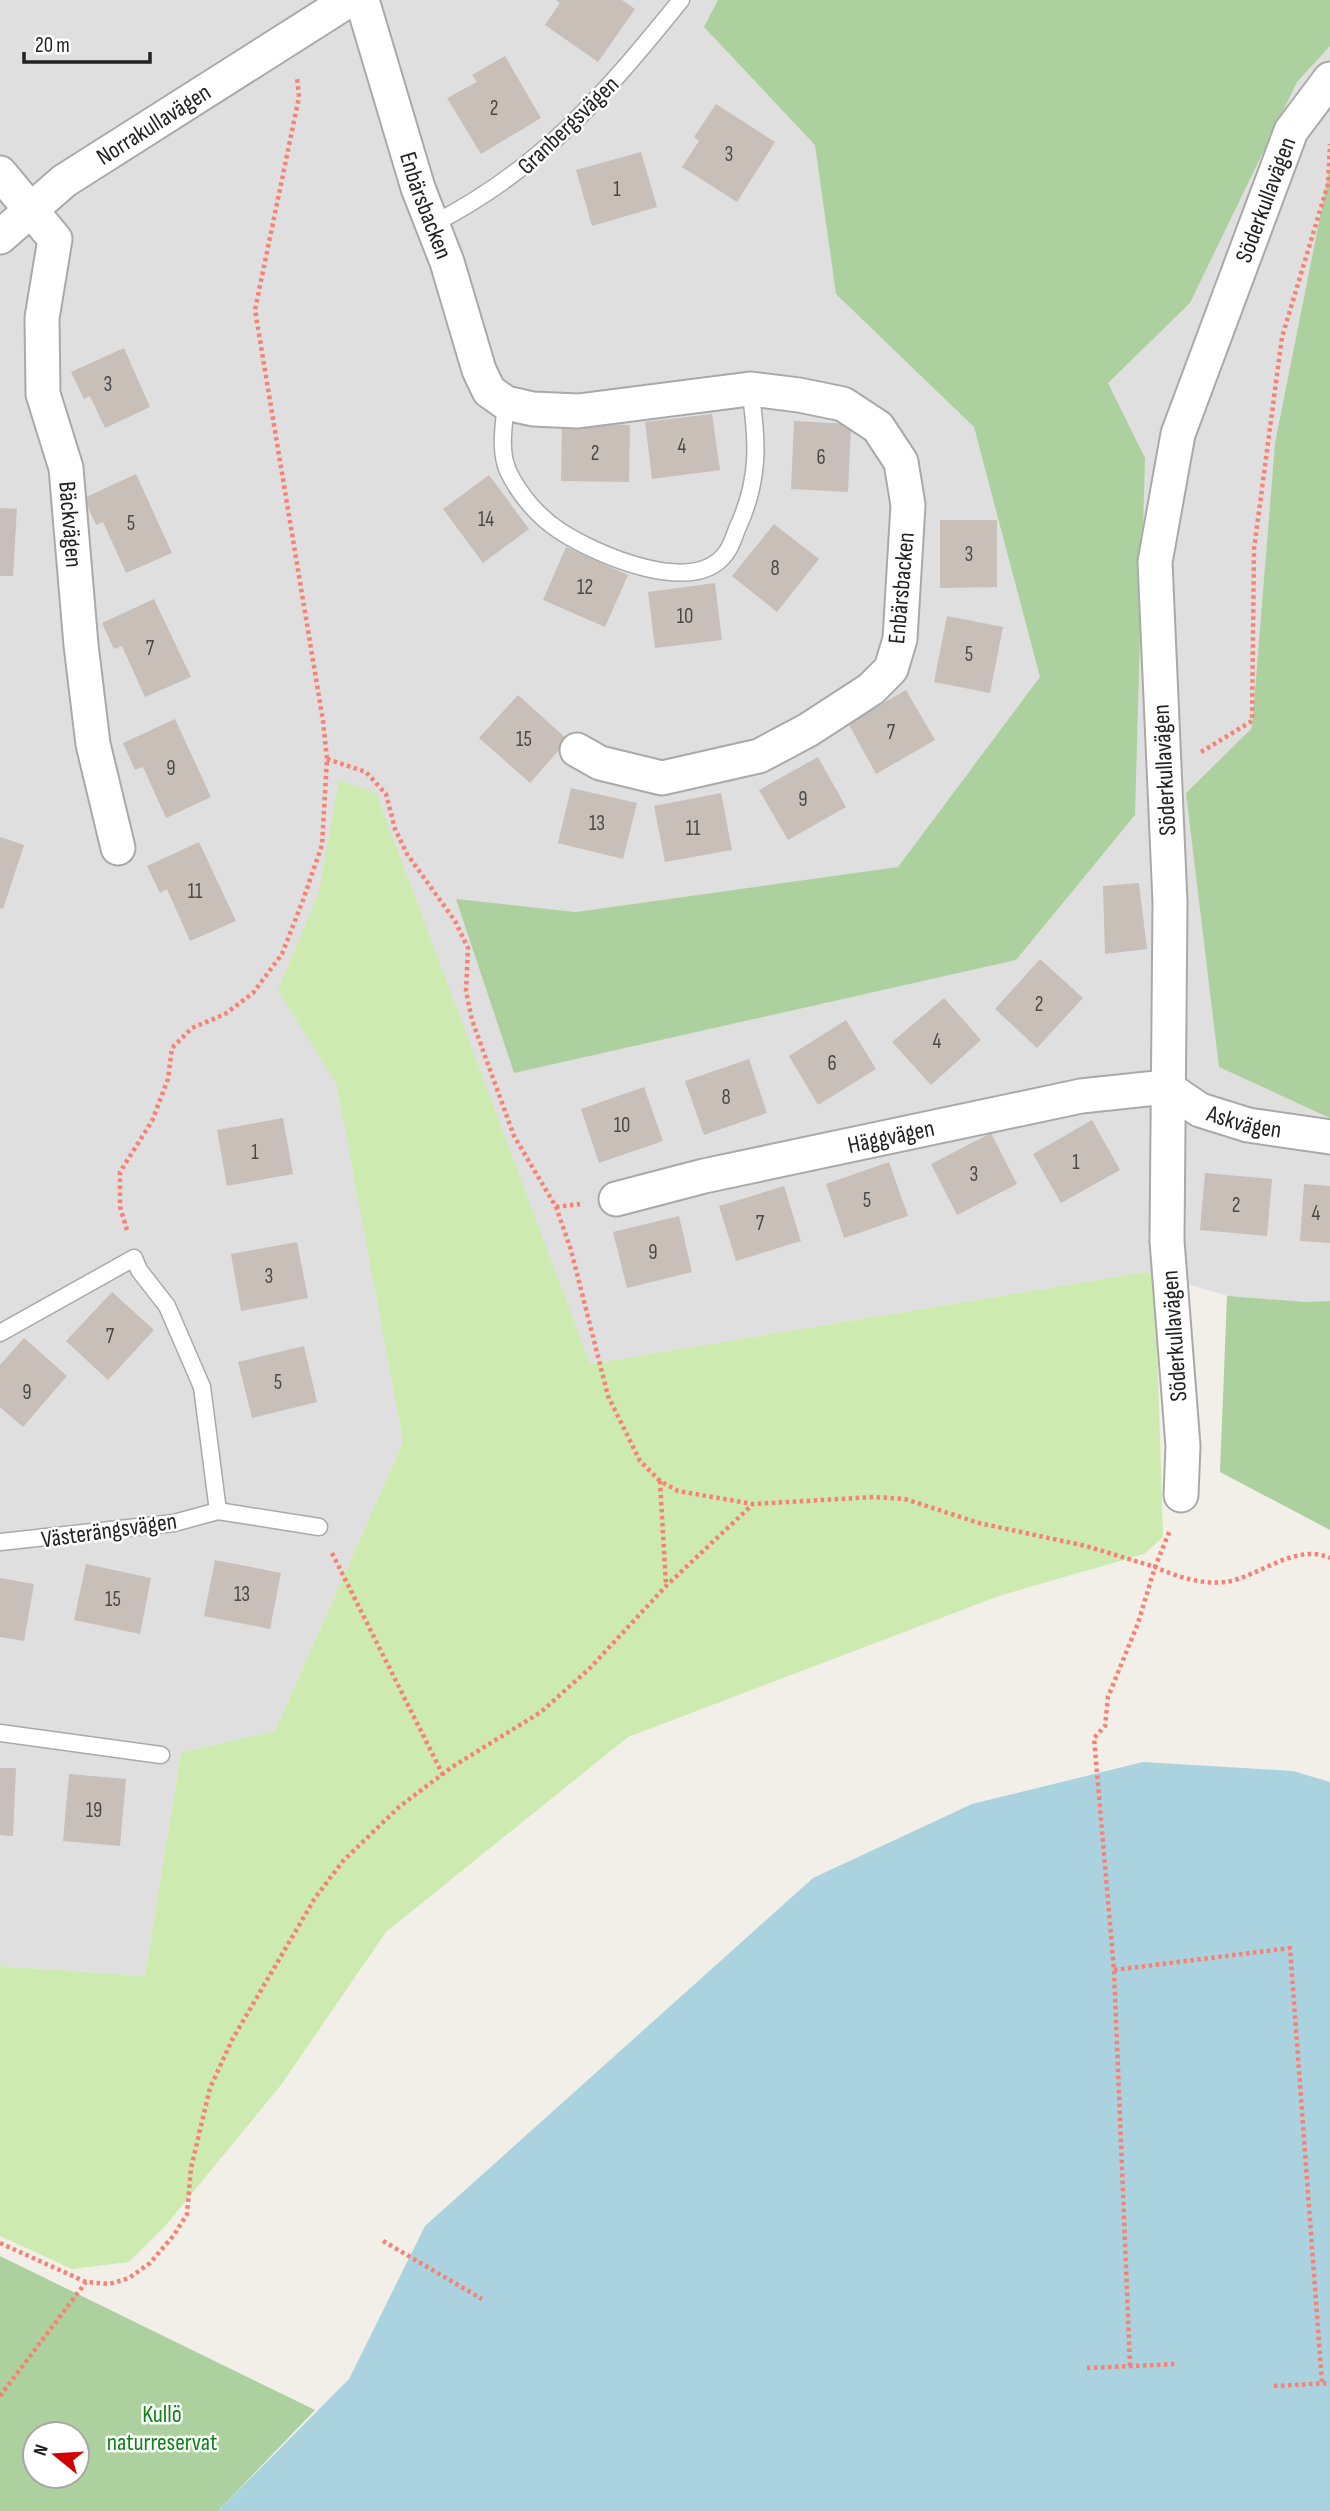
<svg xmlns="http://www.w3.org/2000/svg" width="1330" height="2511" font-family="'Sofia Sans Condensed',sans-serif">
  <style>
    .residential { fill: #e0dfdf }
    .grass { fill: #cdebb0 }
    .forest { fill: #add19e; fill-rule: evenodd }
    .water { fill: #aad3df }
    .building { fill: #c7bfb8 }
    .lines { fill: none; stroke-linecap: round; stroke-linejoin: round }
    .service-casing { stroke: #a9a9a9; stroke-width: 19 }
    .minor-casing { stroke: #a9a9a9; stroke-width: 37 }
    .path { stroke: #fa8072; stroke-width: 4.5; stroke-dasharray: 3.5 3.5; stroke-linecap: butt }
    .service { stroke: #fff; stroke-width: 16 }
    .minor { stroke: #fff; stroke-width: 33 }
    .labels { text-anchor: middle; stroke-width: 5; stroke-linejoin: round; paint-order: stroke }
    .number-label { font-size: 21px; fill: #4b4948 }
    .street-label { font-size: 24px; fill: #222; stroke: #fff }
    .park-label { font-size: 24px; fill: #0c8416; stroke: #fff }
  </style>
  <rect width="100%" height="100%" fill="#f2efe9"/>
  <polygon class="residential" points="0,0 1330,0 1330,1301 1259,1305 1145,1272 590,1364 338,1085 403,1442 275,1731 181,1752 145,1976 0,1966"/>
  <polygon class="grass" points="339,780 376,793 590,1364 1145,1272 1155,1275 1163,1537 1144,1554 999,1596 628,1737 386,1932 281,2085 166,2225 129,2262 72,2269 0,2236 0,1966 145,1976 181,1752 275,1731 403,1442 337,1085 278,990 319,892"/>
  <g class="forest">
    <polygon points="718,0 1330,0 1330,46 1297,82 1190,303 1108,383 1145,458 1135,815 1016,960 514,1073 456,899 576,912 898,867 1040,677 974,427 836,294 815,145 704,27"/>
    <polygon points="1330,167 1330,1118 1219,1067 1186,793 1252,728 1275,443"/>
    <polygon points="1227,1296 1306,1302 1330,1301 1330,1530 1220,1472"/>
    <path d="M 0,2256 L 315,2410 L 218,2511 L 0,2511 ZM 35,2434 L 77,2434 L 77,2476 L 35,2476 Z"/>
  </g>
  <polygon class="water" points="1143,1762 1293,1771 1330,1782 1330,2511 218,2511 349,2379 425,2226 813,1878 972,1804"/>
  <g class="building">
    <polygon points="556,0 622,0 635,9 598,62 545,25 560,3"/>
    <polygon points="505,56 541,118 481,154 447,98 477,82 472,75"/>
    <polygon points="716,104 775,142 737,202 682,167 699,141 694,137"/>
    <polygon points="641,152 657,207 592,226 576,170"/>
    <polygon points="124,348 150,407 105,428 90,396 84,399 71,372"/>
    <polygon points="712,414 720,470 652,479 645,422"/>
    <polygon points="794,421 851,424 848,492 791,489"/>
    <polygon points="562,423 630,425 629,482 561,481"/>
    <polygon points="136,474 172,553 126,573 103,522 96,525 84,498"/>
    <polygon points="489,475 529,529 483,563 443,509"/>
    <polygon points="0,508 17,509 13,576 0,576"/>
    <polygon points="940,520 997,520 997,587 940,588"/>
    <polygon points="774,524 819,559 777,612 732,576"/>
    <polygon points="566,547 628,575 605,627 543,600"/>
    <polygon points="715,583 722,640 655,648 648,592"/>
    <polygon points="154,599 191,677 145,697 122,646 114,649 102,623"/>
    <polygon points="947,616 1003,627 990,693 934,682"/>
    <polygon points="906,690 935,740 876,774 848,723"/>
    <polygon points="518,695 568,740 530,783 479,738"/>
    <polygon points="175,719 211,797 166,818 143,767 135,770 123,743"/>
    <polygon points="818,757 846,807 788,840 759,790"/>
    <polygon points="571,788 637,803 623,859 558,843"/>
    <polygon points="721,793 732,850 665,862 654,806"/>
    <polygon points="0,837 24,845 3,909 0,908"/>
    <polygon points="199,842 236,921 190,941 167,889 160,893 147,866"/>
    <polygon points="1139,883 1147,949 1105,954 1103,886"/>
    <polygon points="1040,959 1083,998 1037,1048 995,1009"/>
    <polygon points="944,998 981,1040 931,1085 892,1042"/>
    <polygon points="846,1020 876,1069 818,1105 789,1056"/>
    <polygon points="749,1059 767,1113 704,1135 685,1081"/>
    <polygon points="644,1087 663,1141 599,1163 581,1109"/>
    <polygon points="283,1118 293,1174 227,1186 217,1130"/>
    <polygon points="1092,1120 1120,1170 1061,1203 1033,1154"/>
    <polygon points="991,1133 1017,1184 957,1215 931,1164"/>
    <polygon points="889,1162 908,1216 844,1238 826,1184"/>
    <polygon points="1205,1173 1272,1179 1267,1236 1200,1230"/>
    <polygon points="1304,1184 1330,1186 1330,1243 1300,1241"/>
    <polygon points="784,1186 801,1241 736,1261 719,1206"/>
    <polygon points="679,1216 692,1272 627,1288 613,1232"/>
    <polygon points="297,1242 308,1298 241,1311 231,1254"/>
    <polygon points="112,1292 154,1330 108,1380 66,1341"/>
    <polygon points="24,1338 67,1376 23,1427 0,1407 0,1365"/>
    <polygon points="304,1346 317,1402 252,1418 238,1362"/>
    <polygon points="215,1560 281,1573 270,1629 204,1616"/>
    <polygon points="86,1564 151,1578 140,1634 74,1620"/>
    <polygon points="0,1578 34,1584 24,1641 0,1637"/>
    <polygon points="0,1768 16,1768 13,1836 0,1835"/>
    <polygon points="69,1774 126,1779 120,1846 63,1841"/>
  </g>
  <g class="lines">
    <defs>
      <g id="service">
        <path d="M 433,224 C 542,168 605,94 681,0"/>
        <path d="M 506,403 C 504,425 499,450 508,471 C 519,494 538,517 560,531 C 595,554 694,598 726,553 C 731,547 734,537 737,529 C 760,480 758,441 750,389"/>
        <polyline points="0,1333 134,1258 139,1270 167,1306 202,1387 218,1511"/>
        <polyline points="0,1542 174,1523 218,1511 319,1527"/>
        <polyline points="0,1733 161,1755"/>
      </g>
      <g id="minor">
        <path id="s1" d="M 362,0 L 418,188 L 447,262 L 479,370 L 489,391 L 506,403 L 533,409 L 578,411 L 750,389 L 799,395 L 843,404 L 878,427 L 901,462 L 908,505 L 900,639 L 891,669 L 871,689 L 808,730 L 759,756 L 662,778 L 600,763 L 577,750"/>
        <path id="s2" d="M 0,173 L 55,239 L 42,318 L 43,394 L 66,468 L 81,645 L 93,744 L 118,848"/>
        <path id="s3" d="M 0,237 L 64,181 L 349,0"/>
        <path id="s4" d="M 616,1199 L 704,1176 L 1081,1096 L 1166,1087 L 1200,1110 L 1248,1125 L 1330,1137"/>
        <path id="s5" d="M 1181,1495 L 1183,1446 L 1167,1241 L 1170,902 L 1155,562 L 1178,434 L 1291,131 L 1330,79"/>
      </g>
    </defs>
    <use href="#service" class="service-casing"/>
    <use href="#minor" class="minor-casing"/>
    <g class="path">
      <polyline points="1201,752 1252,721 1254,549 1282,337 1328,184 1330,144"/>
      <polyline points="327,759 366,772 386,794 395,829 407,854 455,921 468,948 466,991 472,1020 514,1136 556,1207 571,1250 608,1396 640,1461 660,1481 678,1491 753,1504 874,1497 905,1499 979,1523 1086,1546 1155,1567 1170,1530"/>
      <polyline points="556,1207 580,1204"/>
      <polyline points="127,1230 120,1207 120,1172 152,1121 168,1079 172,1048 192,1028 225,1014 253,993 282,954 303,900 322,845 327,759 323,721 255,310 299,97 297,77"/>
      <polyline points="660,1481 666,1585"/>
      <polyline points="332,1553 443,1775"/>
      <polyline points="1114,1970 1290,1948 1322,2383"/>
      <polyline points="383,2241 482,2299"/>
      <polyline points="0,2243 86,2282 109,2284 129,2278 150,2263 174,2235 187,2214 191,2168 210,2088 232,2040 315,1898 343,1861 399,1807 452,1767 541,1712 590,1668 666,1586 752,1505"/>
      <path d="M 1130,2366 L 1114,1970 L 1094,1738 L 1105,1726 L 1108,1697 L 1138,1623 L 1155,1567 C 1175,1576 1202,1585 1225,1582 C 1257,1578 1296,1542 1330,1558"/>
      <polyline points="1087,2368 1177,2364"/>
      <polyline points="1274,2386 1330,2383"/>
      <polyline points="0,2396 86,2282"/>
    </g>
    <use href="#service" class="service"/>
    <use href="#minor" class="minor"/>
  </g>
  <g class="labels">
    <g class="number-label">
      <text x="494" y="115">2</text>
      <text x="729" y="161">3</text>
      <text x="617" y="196">1</text>
      <text x="108" y="391">3</text>
      <text x="682" y="453">4</text>
      <text x="595" y="460">2</text>
      <text x="821" y="464">6</text>
      <text x="486" y="526">14</text>
      <text x="131" y="530">5</text>
      <text x="969" y="561">3</text>
      <text x="775" y="575">8</text>
      <text x="585" y="594">12</text>
      <text x="685" y="623">10</text>
      <text x="150" y="655">7</text>
      <text x="969" y="661">5</text>
      <text x="891" y="739">7</text>
      <text x="524" y="746">15</text>
      <text x="171" y="775">9</text>
      <text x="803" y="806">9</text>
      <text x="597" y="830">13</text>
      <text x="693" y="835">11</text>
      <text x="195" y="898">11</text>
      <text x="1039" y="1011">2</text>
      <text x="937" y="1048">4</text>
      <text x="832" y="1070">6</text>
      <text x="726" y="1104">8</text>
      <text x="622" y="1132">10</text>
      <text x="255" y="1159">1</text>
      <text x="1076" y="1169">1</text>
      <text x="974" y="1181">3</text>
      <text x="867" y="1207">5</text>
      <text x="1236" y="1212">2</text>
      <text x="1316" y="1220">4</text>
      <text x="760" y="1230">7</text>
      <text x="653" y="1259">9</text>
      <text x="269" y="1283">3</text>
      <text x="110" y="1343">7</text>
      <text x="278" y="1389">5</text>
      <text x="27" y="1399">9</text>
      <text x="242" y="1601">13</text>
      <text x="113" y="1606">15</text>
      <text x="94" y="1817">19</text>
    </g>
    <g class="street-label">
      <text dy="8" stroke="none"><textPath href="#s3" startOffset="191">Norrakullavägen</textPath></text>
      <text transform="translate(568 125) rotate(-44)" y="8">Granbergsvägen</text>
      <text dy="8" stroke="none"><textPath href="#s5" startOffset="1314">Söderkullavägen</textPath></text>
      <text dy="8" stroke="none"><textPath href="#s1" startOffset="215">Enbärsbacken</textPath></text>
      <text dy="8" stroke="none"><textPath href="#s2" startOffset="376">Bäckvägen</textPath></text>
      <text transform="translate(901 588) rotate(-85)" y="8">Enbärsbacken</text>
      <text transform="translate(1164 770) rotate(-93)" y="8">Söderkullavägen</text>
      <text dy="8" stroke="none"><textPath href="#s4" startOffset="649">Askvägen</textPath></text>
      <text dy="8" stroke="none"><textPath href="#s4" startOffset="282">Häggvägen</textPath></text>
      <text transform="translate(1174 1336) rotate(-94)" y="8">Söderkullavägen</text>
      <text transform="translate(109 1530) rotate(-8)" y="8">Västerängsvägen</text>
    </g>
    <g class="park-label">
      <text x="162" y="2422">Kullö<tspan x="162" dy="28">naturreservat</tspan></text>
    </g>
  </g>
  <g transform="translate(56 2455) rotate(288)"><circle r="33" fill="#ffffff" stroke="#a7a7a7" stroke-width="2"/>
  <path d="M0-5L12 26L0 18L-12 26Z" fill="#d40000"/>
  <text y="-10" font-size="19" font-weight="bold" text-anchor="middle" fill="#222222">N</text>
  </g>
  <path d="M24 52v10h126v-10" fill="none" stroke="#222222" stroke-width="3.5"/>
  <text x="35" y="52" font-size="21" fill="#222222" stroke="#ffffff" stroke-width="5" paint-order="stroke">20 m</text>
</svg>
